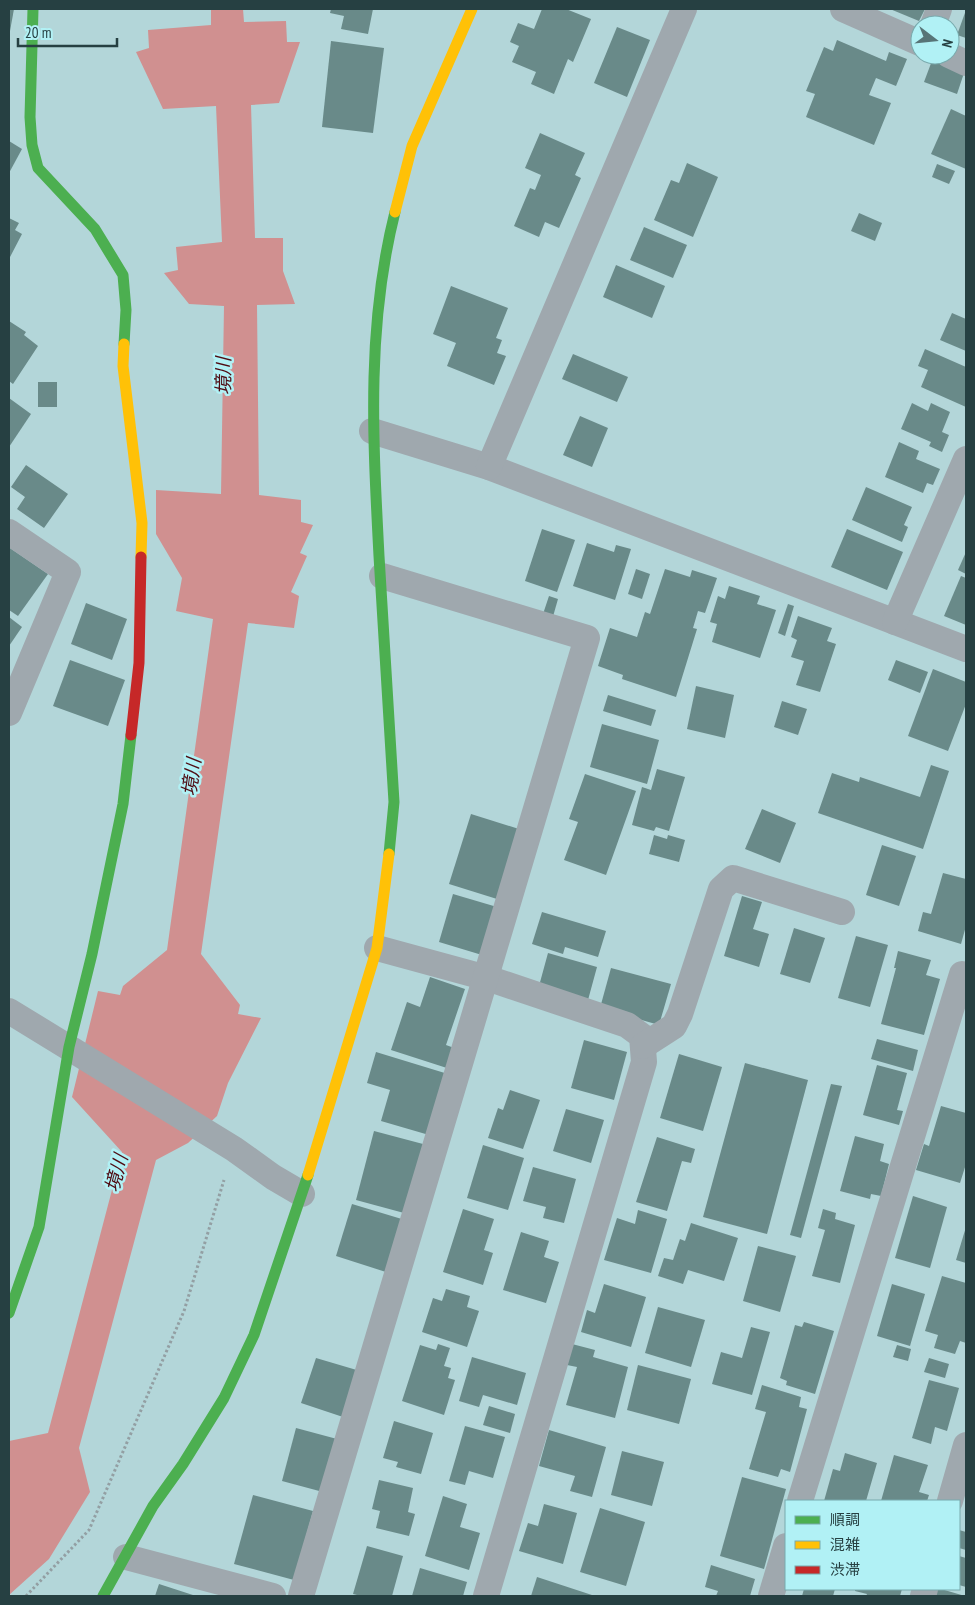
<svg xmlns="http://www.w3.org/2000/svg" width="975" height="1605" font-family="'PT Sans Narrow','Noto Sans JP',sans-serif">
  <style>
    .water { fill: #d09090 }
    .building { fill: #698a89 }
    .lines { fill: none; stroke-linecap: round; stroke-linejoin: round }
    .path { stroke: #939fa3; stroke-width: 3; stroke-dasharray: 2.5 2.5; stroke-linecap: butt }
    .street { stroke: #9fa8ae; stroke-width: 26 }
    .fast { stroke: #4caf50; stroke-width: 11 }
    .slow { stroke: #ffc107; stroke-width: 11 }
    .jam { stroke: #c62828; stroke-width: 11 }
    .labels { text-anchor: middle; stroke-width: 5; stroke-linejoin: round; paint-order: stroke }
    .water-label { font-size: 19px; font-style: italic; fill: #4f0b12; stroke: #b1f1f5 }
  </style>
  <rect width="100%" height="100%" fill="#b3d6d9"/>
  <polygon class="water" points="211,9 243,9 244,22 286,21 287,42 300,42 279,103 251,105 255,238 283,238 283,271 295,304 257,305 259,495 301,500 301,522 313,525 300,553 307,556 291,592 299,596 294,628 248,623 201,954 240,1005 238,1014 261,1018 228,1083 217,1116 188,1143 156,1160 79,1448 90,1492 49,1559 9,1595 9,1441 48,1433 122,1152 72,1097 98,991 120,995 123,986 167,950 213,619 176,611 182,578 156,534 156,490 221,494 224,306 189,304 164,273 178,270 176,247 222,242 216,106 163,109 136,52 149,48 148,30 211,25"/>
  <g class="building">
    <polygon points="9,9 14,9 10,31 9,31"/>
    <polygon points="331,9 373,9 368,34 341,29 344,16 330,13"/>
    <polygon points="542,9 566,9 591,19 573,62 568,59 554,94 531,84 536,72 512,62 519,46 510,42 518,23 534,29"/>
    <polygon points="890,9 925,9 919,21"/>
    <polygon points="966,10 966,38 957,35"/>
    <polygon points="617,27 650,40 627,97 594,83"/>
    <polygon points="837,40 886,61 889,52 907,59 896,86 876,78 869,95 891,103 874,145 806,117 815,94 806,91 824,47 833,51"/>
    <polygon points="331,41 384,48 373,133 322,127"/>
    <polygon points="933,58 965,70 957,94 924,82"/>
    <polygon points="951,109 966,116 966,169 931,154"/>
    <polygon points="540,133 585,153 575,175 581,178 559,228 545,222 539,237 514,226 530,188 535,190 541,175 525,168"/>
    <polygon points="9,141 22,149 9,173"/>
    <polygon points="687,163 718,177 693,237 654,220 671,180 679,183"/>
    <polygon points="937,164 955,171 949,184 932,177"/>
    <polygon points="859,213 882,223 875,241 851,231"/>
    <polygon points="9,218 19,223 15,230 22,234 9,259"/>
    <polygon points="644,227 687,245 673,278 630,260"/>
    <polygon points="616,265 665,286 652,318 603,297"/>
    <polygon points="451,286 508,308 496,338 502,340 497,353 506,356 494,385 447,366 456,343 433,334"/>
    <polygon points="952,313 966,319 966,351 940,340"/>
    <polygon points="9,321 26,332 24,335 38,346 13,384 9,381"/>
    <polygon points="925,349 966,367 966,407 921,387 928,370 918,366"/>
    <polygon points="573,354 628,377 617,402 562,379"/>
    <rect x="38" y="382" width="19" height="25"/>
    <polygon points="9,398 31,414 9,447"/>
    <polygon points="912,403 928,411 931,403 950,412 942,432 949,435 942,452 929,446 931,442 901,429"/>
    <polygon points="580,416 608,428 592,467 563,455"/>
    <polygon points="899,442 919,451 916,459 940,469 933,485 927,483 923,493 885,477"/>
    <polygon points="26,465 68,494 44,528 17,509 25,497 11,487"/>
    <polygon points="866,487 912,507 904,525 908,527 902,542 852,520"/>
    <polygon points="542,529 575,540 557,592 525,581"/>
    <polygon points="847,529 903,552 887,590 831,567"/>
    <polygon points="587,543 614,552 616,545 631,549 615,600 573,586"/>
    <polygon points="10,548 48,574 18,616 9,610"/>
    <polygon points="966,552 966,574 958,570"/>
    <polygon points="636,569 650,574 642,599 628,594"/>
    <polygon points="665,569 690,577 692,570 717,578 705,613 698,611 693,628 697,629 676,697 622,679 623,675 598,666 610,628 637,637 645,612 650,614"/>
    <polygon points="961,576 966,578 966,625 944,616"/>
    <polygon points="729,586 760,596 757,604 776,610 760,658 712,642 717,624 710,622 718,596 725,599"/>
    <polygon points="549,596 558,599 552,620 542,617"/>
    <polygon points="86,603 127,619 112,660 71,644"/>
    <polygon points="788,604 794,606 785,636 778,633"/>
    <polygon points="798,616 832,628 827,641 836,644 820,692 796,685 804,661 791,657 797,640 791,637"/>
    <polygon points="9,617 22,627 9,646"/>
    <polygon points="70,660 125,680 108,726 53,706"/>
    <polygon points="896,660 928,672 920,693 888,680"/>
    <polygon points="933,669 966,682 966,704 948,751 908,736"/>
    <polygon points="696,686 734,695 725,738 687,729"/>
    <polygon points="608,695 656,710 651,726 603,711"/>
    <polygon points="782,701 807,709 798,735 774,727"/>
    <polygon points="602,724 659,740 647,784 590,767"/>
    <polygon points="931,765 949,771 923,849 818,813 832,773 859,782 860,777 920,797"/>
    <polygon points="657,769 685,777 669,831 656,827 654,831 632,825 642,787 651,790"/>
    <polygon points="585,774 636,791 606,875 564,860 578,822 569,819"/>
    <polygon points="762,809 796,823 780,863 745,849"/>
    <polygon points="471,814 519,829 497,899 449,884"/>
    <polygon points="654,835 667,839 668,835 685,840 679,862 649,854"/>
    <polygon points="882,845 916,856 899,906 866,895"/>
    <polygon points="943,873 966,879 966,926 961,944 918,931 923,912 931,914"/>
    <polygon points="453,894 497,907 482,955 439,942"/>
    <polygon points="742,896 762,902 753,929 769,934 759,967 724,956"/>
    <polygon points="542,912 606,931 598,957 565,947 563,954 532,944"/>
    <polygon points="794,928 825,938 810,983 780,974"/>
    <polygon points="856,936 888,945 870,1007 838,998"/>
    <polygon points="898,951 931,960 926,975 940,979 924,1035 881,1024 896,968 894,968"/>
    <polygon points="548,953 597,967 588,1000 539,986"/>
    <polygon points="611,968 671,984 659,1025 600,1008"/>
    <polygon points="430,977 465,989 446,1045 457,1049 450,1069 391,1050 407,1002 420,1007"/>
    <polygon points="877,1039 918,1050 913,1071 871,1059"/>
    <polygon points="584,1040 627,1052 614,1100 571,1088"/>
    <polygon points="376,1052 448,1074 429,1135 381,1121 390,1090 367,1083"/>
    <polygon points="679,1054 722,1067 703,1131 660,1118"/>
    <polygon points="745,1063 808,1080 767,1234 703,1217"/>
    <polygon points="877,1065 907,1073 897,1110 903,1111 899,1125 863,1115"/>
    <polygon points="831,1084 842,1086 801,1238 790,1235"/>
    <polygon points="510,1090 540,1100 523,1149 488,1138 498,1108 503,1110"/>
    <polygon points="941,1106 966,1113 966,1164 960,1183 916,1170 924,1144 929,1146"/>
    <polygon points="566,1109 604,1120 591,1163 553,1151"/>
    <polygon points="374,1131 423,1144 404,1213 356,1200"/>
    <polygon points="855,1136 884,1144 880,1161 889,1164 881,1196 871,1194 870,1199 840,1191"/>
    <polygon points="657,1137 695,1149 691,1163 682,1161 667,1211 636,1202"/>
    <polygon points="483,1145 524,1158 508,1210 467,1198"/>
    <polygon points="533,1167 576,1179 564,1223 543,1218 546,1207 523,1201"/>
    <polygon points="913,1196 947,1207 930,1268 895,1258"/>
    <polygon points="352,1204 405,1220 389,1273 336,1256"/>
    <polygon points="463,1209 494,1219 484,1250 493,1253 483,1285 443,1272"/>
    <polygon points="823,1209 836,1213 835,1219 855,1225 840,1283 812,1276 825,1230 818,1228"/>
    <polygon points="638,1210 667,1219 651,1273 604,1260 617,1218 635,1224"/>
    <polygon points="691,1223 738,1238 724,1281 688,1270 683,1284 658,1276 664,1258 673,1260 680,1239 685,1241"/>
    <polygon points="966,1227 966,1263 956,1260"/>
    <polygon points="521,1232 549,1241 544,1257 559,1262 546,1303 503,1290"/>
    <polygon points="758,1246 796,1256 780,1312 743,1301"/>
    <polygon points="942,1276 966,1283 966,1343 960,1341 955,1354 934,1348 938,1335 925,1331"/>
    <polygon points="604,1284 646,1297 631,1347 581,1332 587,1310 595,1313"/>
    <polygon points="892,1284 925,1294 910,1346 877,1336"/>
    <polygon points="446,1289 470,1296 467,1307 479,1311 467,1347 422,1332 433,1298 442,1301"/>
    <polygon points="658,1307 705,1320 691,1367 645,1353"/>
    <polygon points="804,1322 834,1331 815,1394 786,1385 787,1381 780,1378 795,1325 802,1327"/>
    <polygon points="751,1327 770,1332 752,1395 712,1384 721,1352 742,1358"/>
    <polygon points="438,1344 450,1348 444,1366 451,1368 448,1378 455,1380 444,1415 402,1401 420,1345 436,1350"/>
    <polygon points="572,1344 595,1350 593,1357 628,1367 615,1418 566,1405 577,1367 567,1365"/>
    <polygon points="897,1345 911,1349 908,1361 893,1357"/>
    <polygon points="472,1357 526,1373 517,1405 483,1395 479,1407 459,1401"/>
    <polygon points="316,1358 360,1371 346,1418 301,1403"/>
    <polygon points="929,1358 949,1364 945,1378 924,1372"/>
    <polygon points="638,1365 691,1379 679,1424 627,1410"/>
    <polygon points="929,1380 959,1388 947,1431 935,1427 931,1444 912,1438"/>
    <polygon points="762,1385 801,1397 799,1407 807,1409 790,1472 781,1469 778,1477 749,1469 766,1412 755,1409"/>
    <polygon points="489,1406 515,1414 510,1433 483,1425"/>
    <polygon points="394,1421 433,1433 421,1474 396,1467 398,1462 383,1458"/>
    <polygon points="465,1426 505,1437 493,1478 469,1471 465,1485 449,1481"/>
    <polygon points="296,1428 337,1439 323,1492 282,1481"/>
    <polygon points="549,1430 606,1447 592,1497 570,1491 575,1476 539,1466"/>
    <polygon points="622,1451 664,1462 652,1506 611,1495"/>
    <polygon points="845,1453 877,1463 866,1501 824,1501 833,1469 840,1471"/>
    <polygon points="894,1455 928,1465 919,1492 929,1495 927,1501 881,1501"/>
    <polygon points="742,1477 786,1489 764,1569 720,1556"/>
    <polygon points="379,1480 413,1488 408,1512 415,1514 409,1536 376,1528 380,1511 372,1509"/>
    <polygon points="253,1495 313,1511 294,1580 234,1564"/>
    <polygon points="443,1496 467,1504 460,1527 480,1533 469,1570 425,1556"/>
    <polygon points="544,1504 577,1513 563,1564 519,1551 528,1523 538,1526"/>
    <polygon points="600,1508 645,1522 626,1586 580,1572"/>
    <polygon points="959,1530 966,1532 966,1550 959,1548"/>
    <polygon points="367,1546 403,1556 392,1596 361,1596 353,1594"/>
    <polygon points="959,1556 966,1558 966,1587 959,1585"/>
    <polygon points="711,1565 755,1579 750,1596 716,1596 718,1591 705,1587"/>
    <polygon points="420,1568 467,1582 463,1596 412,1596"/>
    <polygon points="537,1577 595,1596 531,1596"/>
    <polygon points="159,1584 196,1596 155,1596"/>
    <polygon points="804,1589 835,1589 833,1596 802,1596"/>
    <polygon points="855,1589 902,1589 900,1596 866,1596 867,1594 855,1591"/>
    <polygon points="933,1589 941,1589 965,1596 931,1596"/>
  </g>
  <g class="lines">
    <polyline class="path" points="26,1596 89,1530 184,1311 224,1180"/>
    <g class="street">
      <polyline points="843,9 920,43"/>
      <polyline points="933,25 939,9"/>
      <polyline points="949,55 966,63"/>
      <polyline points="372,431 489,467 966,649"/>
      <polyline points="489,467 684,9"/>
      <polyline points="9,532 68,572 9,713"/>
      <polyline points="895,622 966,459"/>
      <polyline points="377,948 487,978 627,1025 642,1036 644,1062 486,1596"/>
      <polyline points="9,1011 234,1149 273,1177 302,1194"/>
      <polyline points="643,1046 674,1026 680,1014 721,889 733,878 842,912"/>
      <polyline points="800,1501 962,974 966,976"/>
      <polyline points="950,1501 966,1445"/>
      <polyline points="126,1557 273,1596"/>
      <polyline points="301,1596 587,638 382,576"/>
      <polyline points="771,1596 786,1546"/>
      <polyline points="923,1596 925,1589"/>
    </g>
    <g class="fast">
      <polyline points="33,9 30,117 32,145 38,168 95,229 123,275 126,310 124,344"/>
      <path d="M 389,854 L 394,802 C 389,720 384,638 379,556 C 373,439 366,327 395,212"/>
      <polyline points="9,1313 39,1227 69,1047 92,954 123,804 131,735"/>
      <polyline points="103,1596 153,1506 183,1464 224,1398 254,1335 308,1175"/>
    </g>
    <g class="slow">
      <polyline points="395,212 412,146 472,9"/>
      <polyline points="124,344 123,366 142,523 141,557"/>
      <polyline points="308,1175 377,948 389,854"/>
    </g>
    <polyline class="jam" points="131,735 139,663 141,557"/>
  </g>
  <g class="labels">
    <g class="water-label">
      <text transform="translate(223 376) rotate(-90)" y="7">境川</text>
      <text transform="translate(191 777) rotate(-82)" y="7">境川</text>
      <text transform="translate(116 1173) rotate(-75)" y="7">境川</text>
    </g>
  </g>
  <rect width="975" height="1605" fill="none" stroke="#264042" stroke-width="20"/>
  <rect x="785" y="1500" width="175" height="90" fill="#b1f1f5" stroke="#79aaad"/>
  <rect x="795" y="1516" width="25" height="8" fill="#4caf50" stroke="#79aaad"/>
  <text x="830" y="1525" font-size="15" fill="#264042">順調</text>
  <rect x="795" y="1541" width="25" height="8" fill="#ffc107" stroke="#79aaad"/>
  <text x="830" y="1550" font-size="15" fill="#264042">混雑</text>
  <rect x="795" y="1566" width="25" height="8" fill="#c62828" stroke="#79aaad"/>
  <text x="830" y="1575" font-size="15" fill="#264042">渋滞</text>
  <g transform="translate(935 40) rotate(106)"><circle r="24" fill="#b1f1f5" stroke="#79aaad"/>
  <path d="M0-4L9 19L0 12L-9 19Z" fill="#577477"/>
  <text y="-8" font-size="14" font-weight="bold" text-anchor="middle" fill="#264042">N</text>
  </g>
  <path d="M18 38v8h99v-8" fill="none" stroke="#264042" stroke-width="2.5"/>
  <text x="25" y="38" font-size="15" fill="#264042" stroke="#b1f1f5" stroke-width="4" paint-order="stroke">20 m</text>
</svg>
